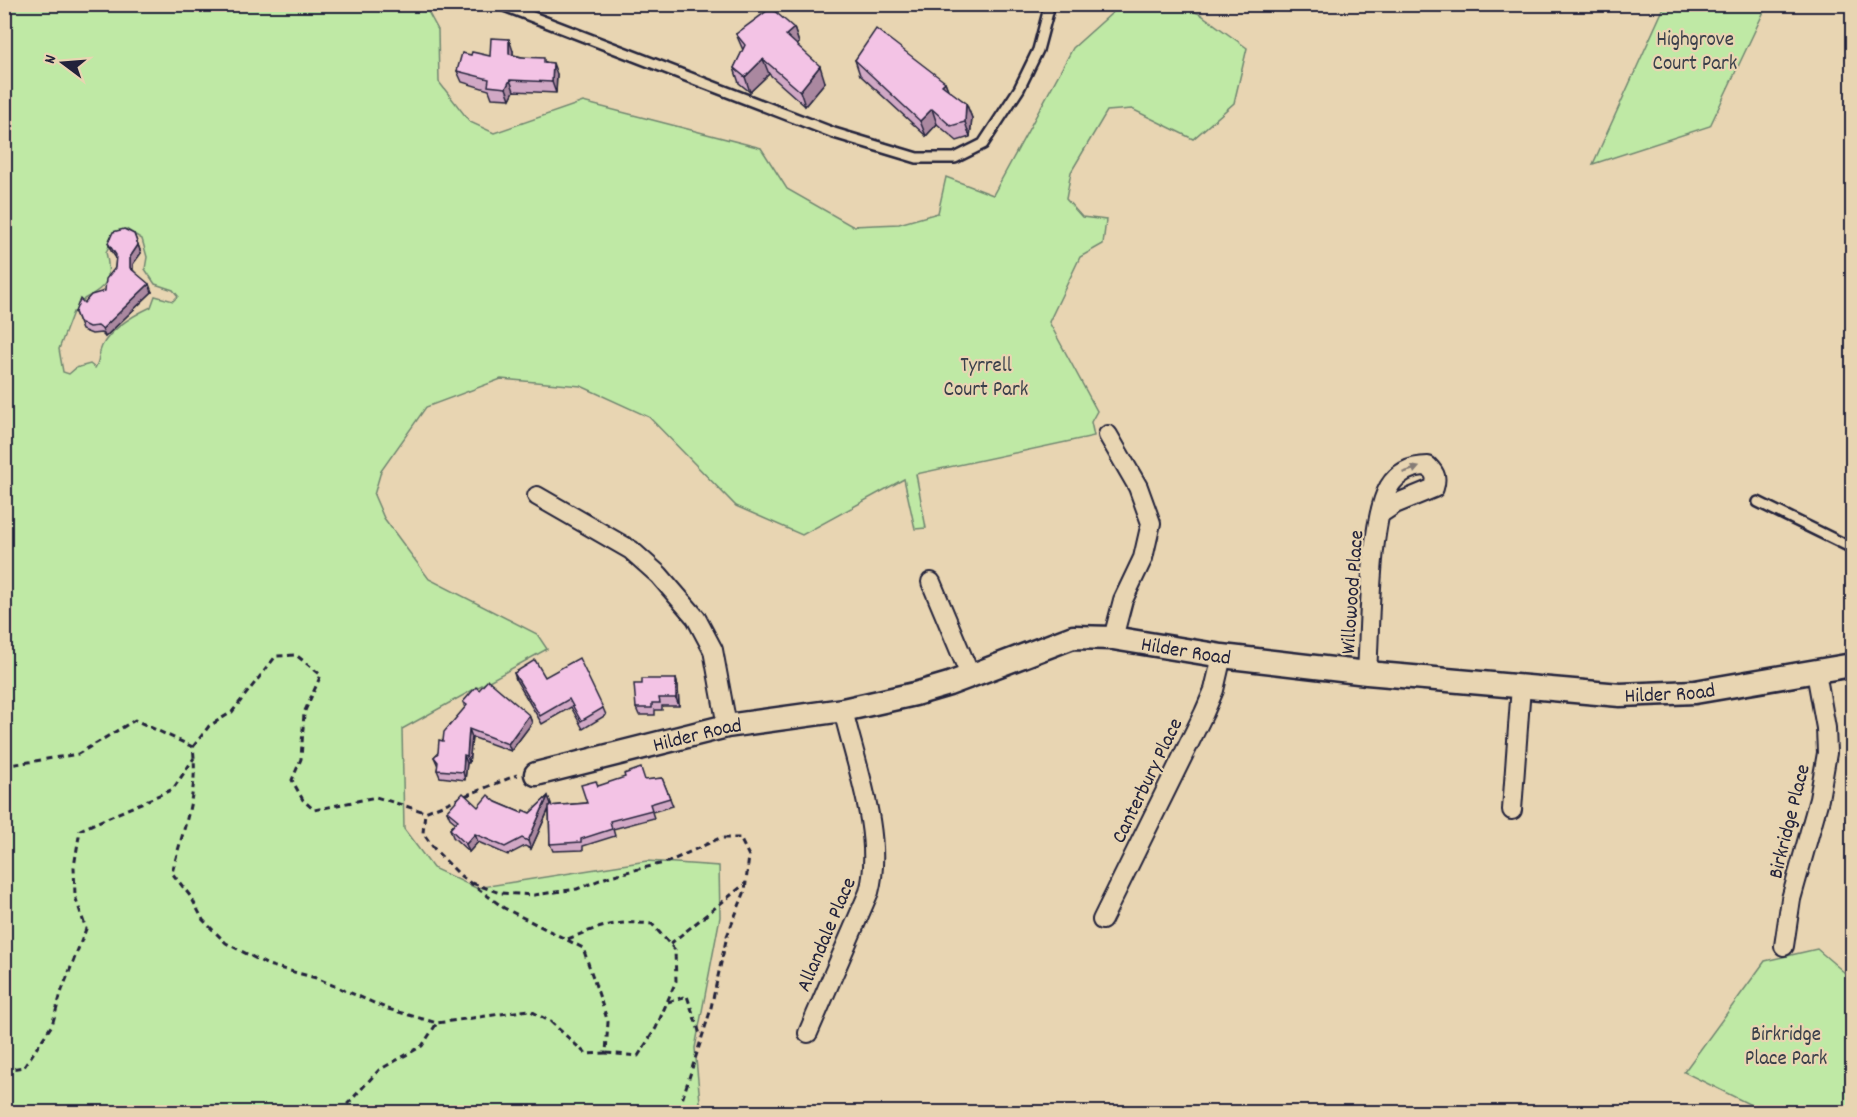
<svg xmlns="http://www.w3.org/2000/svg" width="1857" height="1117" font-family="Dekko,sans-serif">
  <style>
    .green { fill: #bfe9a5; stroke: #708670; stroke-width: 1.5; fill-rule: evenodd }
    .lines { fill: none; stroke-linecap: round; stroke-linejoin: round }
    .service-casing { stroke: #22223b; stroke-width: 14 }
    .minor-casing { stroke: #22223b; stroke-width: 22 }
    .tertiary-casing { stroke: #22223b; stroke-width: 27 }
    .path { stroke: #22223b; stroke-width: 3; stroke-dasharray: 6 4.5; stroke-linecap: butt }
    .service { stroke: #e8d5b2; stroke-width: 9 }
    .minor { stroke: #e8d5b2; stroke-width: 18 }
    .tertiary { stroke: #e8d5b2; stroke-width: 22 }
    .wall { fill: #d1a8c5; stroke: #22223b; stroke-width: 1.5 }
    .shaded-wall { fill: #aa88a0; stroke: #22223b; stroke-width: 1.5 }
    .building { fill: #f3c3e5; stroke: #22223b; stroke-width: 1.5 }
    .oneway { fill: #857c76 }
    .labels { text-anchor: middle; stroke-width: 4.5; stroke-linejoin: round; paint-order: stroke }
    .park-label { font-size: 21px; fill: #3a404b; stroke: #e8d5b2 }
    .street-label { font-size: 21px; fill: #22223b; stroke: #e8d5b2 }
  </style>
  <rect width="100%" height="100%" fill="#e8d5b2"/>
  <filter id="ink" filterUnits="userSpaceOnUse"><feTurbulence type="fractalNoise" baseFrequency=".0167" numOctaves="2"/><feDisplacementMap in="SourceGraphic" scale="12" xChannelSelector="R" yChannelSelector="G"/><feConvolveMatrix kernelMatrix="1 2 1 2 8 2 1 2 1" color-interpolation-filters="sRGB"/></filter>
  <g filter="url(#ink)">
    <g class="green">
      <path d="M 5,5 L 420,5 L 426,8 L 438,30 L 439,82 L 470,122 L 494,133 L 583,102 L 761,148 L 787,189 L 852,226 L 899,224 L 938,213 L 946,177 L 993,195 L 1073,48 L 1121,5 L 1177,5 L 1200,14 L 1247,48 L 1234,103 L 1193,139 L 1132,109 L 1107,111 L 1071,172 L 1066,199 L 1082,217 L 1106,220 L 1103,244 L 1080,257 L 1049,322 L 1097,411 L 1091,422 L 1094,436 L 916,474 L 926,528 L 915,529 L 904,479 L 802,535 L 736,506 L 649,417 L 581,386 L 501,379 L 426,407 L 381,471 L 374,495 L 384,518 L 429,579 L 537,634 L 547,649 L 402,729 L 404,829 L 433,868 L 476,888 L 647,861 L 719,866 L 720,917 L 695,1048 L 701,1112 L 5,1112 ZM 126,229 L 142,239 L 147,257 L 145,269 L 155,284 L 173,290 L 178,296 L 173,301 L 155,296 L 151,307 C 134,315 111,329 102,346 C 98,354 100,361 95,368 L 90,364 L 76,368 L 69,374 L 63,372 L 59,349 L 73,312 L 77,314 L 84,299 C 109,286 112,279 106,252 L 116,233 Z"/>
      <polygon points="1665,5 1767,5 1710,126 1593,164"/>
      <polygon points="1817,949 1852,979 1852,1112 1765,1112 1684,1072 1765,961"/>
    </g>
    <g class="lines">
      <defs>
        <g id="service">
          <polyline points="499,4 834,133 917,158 955,158 983,144 1019,89 1038,50 1048,12 1047,4"/>
          <polyline points="1758,502 1852,548"/>
        </g>
        <g id="minor">
          <polyline points="1108,435 1138,487 1151,523 1143,558 1123,600 1113,638"/>
          <polyline points="537,496 631,550 659,575 696,618 713,650 727,726"/>
          <polyline points="931,582 970,675"/>
          <path d="M 1367,673 C 1370,629 1369,522 1389,487 C 1398,472 1411,466 1428,466 C 1436,474 1437,478 1434,488 L 1395,504 L 1380,514"/>
          <polyline points="1512,810 1521,686"/>
          <polyline points="1102,920 1204,713 1214,690 1222,656"/>
          <polyline points="1784,946 1791,899 1819,799 1827,753 1826,728 1816,672"/>
          <path d="M 808,1033 L 869,892 C 884,838 856,765 843,710"/>
        </g>
        <g id="tertiary">
          <path id="s1" d="M 536,774 L 727,726 L 843,710 L 915,694 L 949,684 L 1073,637 L 1113,638 L 1222,656 L 1367,673 L 1620,695 L 1695,692 L 1852,665"/>
        </g>
      </defs>
      <use href="#service" class="service-casing"/>
      <use href="#minor" class="minor-casing"/>
      <use href="#tertiary" class="tertiary-casing"/>
      <g class="path">
        <polyline points="193,747 209,726 232,712 276,656 296,655 321,675 304,713 301,759 292,780 303,800 314,810 376,797 425,812 517,775"/>
        <path d="M 4,766 L 78,754 L 135,720 L 193,747 C 199,794 183,828 172,873 L 191,897 L 203,920 L 226,943 L 268,965 L 316,978 L 388,1009 L 437,1023 L 529,1010 L 551,1022 L 586,1054 L 606,1053 L 608,1022 L 583,948 L 504,908 L 461,876 L 436,851 L 423,833 L 425,812"/>
        <polyline points="472,883 500,893 534,895 577,889 610,876 668,862 720,838 740,838 749,856 745,891 727,936 710,1012 682,1100"/>
        <path d="M 568,939 C 600,926 618,920 652,924 L 675,950 L 676,981 L 656,1028 L 638,1056 L 606,1053"/>
        <polyline points="670,944 746,883"/>
        <polyline points="668,1002 687,996 701,1037"/>
        <polyline points="4,1070 24,1067 52,1025 62,990 86,929 75,896 74,867 80,830 173,789 194,758"/>
        <polyline points="4,1107 11,1112"/>
        <polyline points="340,1112 379,1070 422,1046 437,1023"/>
      </g>
      <use href="#service" class="service"/>
      <use href="#minor" class="minor"/>
      <use href="#tertiary" class="tertiary"/>
    </g>
    <g class="wall">
      <polygon points="794,28 799,43 797,45 825,82 805,106 769,74 750,92 739,83 734,68 743,50 736,34"/>
      <polygon points="513,51 513,55 546,62 557,74 556,93 514,91 510,99 492,98 489,90 462,82 457,71 471,55 490,56"/>
      <polygon points="855,60 945,82 948,90 966,103 972,118 970,137 957,141 937,124 926,136 860,75"/>
      <polygon points="134,234 141,253 133,264 133,270 152,292 105,337 101,333 92,334 82,330 75,312 84,303 105,291 115,268 116,258 111,251 108,243"/>
      <polygon points="514,673 545,677 603,708 606,715 583,729 571,707 542,724 516,680"/>
      <polygon points="676,679 678,687 679,706 662,706 662,710 655,710 655,715 639,715 636,708"/>
      <polygon points="479,690 529,715 532,723 511,751 472,737 469,763 467,763 465,780 440,777 437,770 438,766 434,757 438,753 443,741 465,708 463,702"/>
      <polygon points="662,778 673,806 652,812 654,818 613,829 615,836 583,846 583,850 553,851 550,844 549,809 531,849 525,846 508,855 478,842 469,852 453,837 450,829 456,823 450,818 447,811 478,807 496,802 522,813 530,813 548,796 551,804 550,806 587,803 598,786"/>
    </g>
    <g class="shaded-wall">
      <polygon points="794,28 799,43 792,50 786,35"/>
      <polygon points="509,39 513,51 513,65 509,54"/>
      <polygon points="763,59 769,74 750,92 745,77"/>
      <polygon points="553,63 557,74 556,93 552,82"/>
      <polygon points="820,66 825,82 805,106 800,91"/>
      <polygon points="510,80 514,91 510,99 506,88"/>
      <polygon points="945,82 951,97 942,85"/>
      <polygon points="966,103 972,118 970,137 965,122"/>
      <polygon points="932,109 937,124 926,136 920,121"/>
      <polygon points="138,245 141,253 133,264 132,275 130,268 130,257"/>
      <polygon points="149,284 152,292 105,337 102,329"/>
      <polygon points="676,679 678,687 679,706 676,698"/>
      <polygon points="529,715 532,723 511,751 508,744"/>
      <polygon points="469,729 472,737 469,763 467,756"/>
      <polygon points="464,755 467,763 465,780 463,772"/>
      <polygon points="548,796 551,804 531,849 528,841"/>
      <polygon points="475,834 478,842 469,852 466,844"/>
    </g>
    <g class="building">
      <polygon points="771,8 794,28 786,35 820,66 800,91 763,59 745,77 734,68 745,45 736,34"/>
      <polygon points="876,29 945,82 942,85 966,103 965,122 951,126 932,109 920,121 855,60"/>
      <polygon points="491,38 509,39 509,54 521,57 544,58 544,62 553,63 552,82 510,80 506,88 488,86 489,79 457,71 462,53 471,55 472,52 490,56"/>
      <polygon points="124,229 134,234 138,245 130,257 130,268 149,284 102,329 98,326 89,327 79,322 75,312 80,299 84,303 91,295 105,291 106,279 115,268 116,255 108,243 113,232"/>
      <polygon points="579,658 603,708 581,721 569,699 540,716 514,673 535,660 545,677"/>
      <polygon points="642,679 676,679 676,698 659,698 660,703 652,703 652,708 636,708 634,684 642,684"/>
      <polygon points="488,680 529,715 508,744 469,729 467,756 464,755 463,772 437,770 438,762 434,757 438,753 439,740 443,741 444,732 467,705 463,702 476,687 479,690"/>
      <polygon points="641,768 645,780 662,778 670,798 650,804 652,810 610,821 612,829 581,839 581,842 550,844 549,806 587,803 581,785 596,781 598,786 625,777 624,774"/>
      <polygon points="463,793 478,807 488,795 496,802 522,813 523,810 530,813 548,796 528,841 522,838 505,847 475,834 466,844 450,829 458,820 447,811"/>
    </g>
    <defs><path id="oneway-solid" d="M-6-.8H1V-3.2L6.5 0L1 3.2V.8H-6Z" transform="scale(1.5)"/></defs>
    <use class="oneway" href="#oneway-solid" transform="translate(1411 470) rotate(-19)"/>
  </g>
  <g class="labels">
    <g class="park-label">
      <text x="1695" y="45">Highgrove<tspan x="1695" dy="24">Court Park</tspan></text>
      <text x="986" y="371">Tyrrell<tspan x="986" dy="24">Court Park</tspan></text>
      <text x="1786" y="1040">Birkridge<tspan x="1786" dy="24">Place Park</tspan></text>
    </g>
    <g class="street-label">
      <text transform="translate(1351 592) rotate(-86)" y="7">Willowood Place</text>
      <text dy="7" stroke="none"><textPath href="#s1" startOffset="670">Hilder Road</textPath></text>
      <text dy="7" stroke="none"><textPath href="#s1" startOffset="1156">Hilder Road</textPath></text>
      <text dy="7" stroke="none"><textPath href="#s1" startOffset="166">Hilder Road</textPath></text>
      <text transform="translate(1146 780) rotate(-64)" y="7">Canterbury Place</text>
      <text transform="translate(1788 821) rotate(-76)" y="7">Birkridge Place</text>
      <text transform="translate(825 934) rotate(-67)" y="7">Allandale Place</text>
    </g>
  </g>
  <rect width="1857" height="1117" fill="none" stroke="#e8d5b2" stroke-width="24"/>
  <rect x="12" y="12" width="1833" height="1093" fill="none" stroke="#22223b" stroke-width="2" filter="url(#ink)"/>
  <g transform="translate(63 63) rotate(286)" stroke="#e8d5b2" stroke-width="4.5" paint-order="stroke">
  <path d="M0-4.5L10 22L0 15L-10 22Z" fill="#22223b"/>
  <text y="-9" font-size="16" font-weight="bold" text-anchor="middle" fill="#22223b">N</text>
  </g>
</svg>
